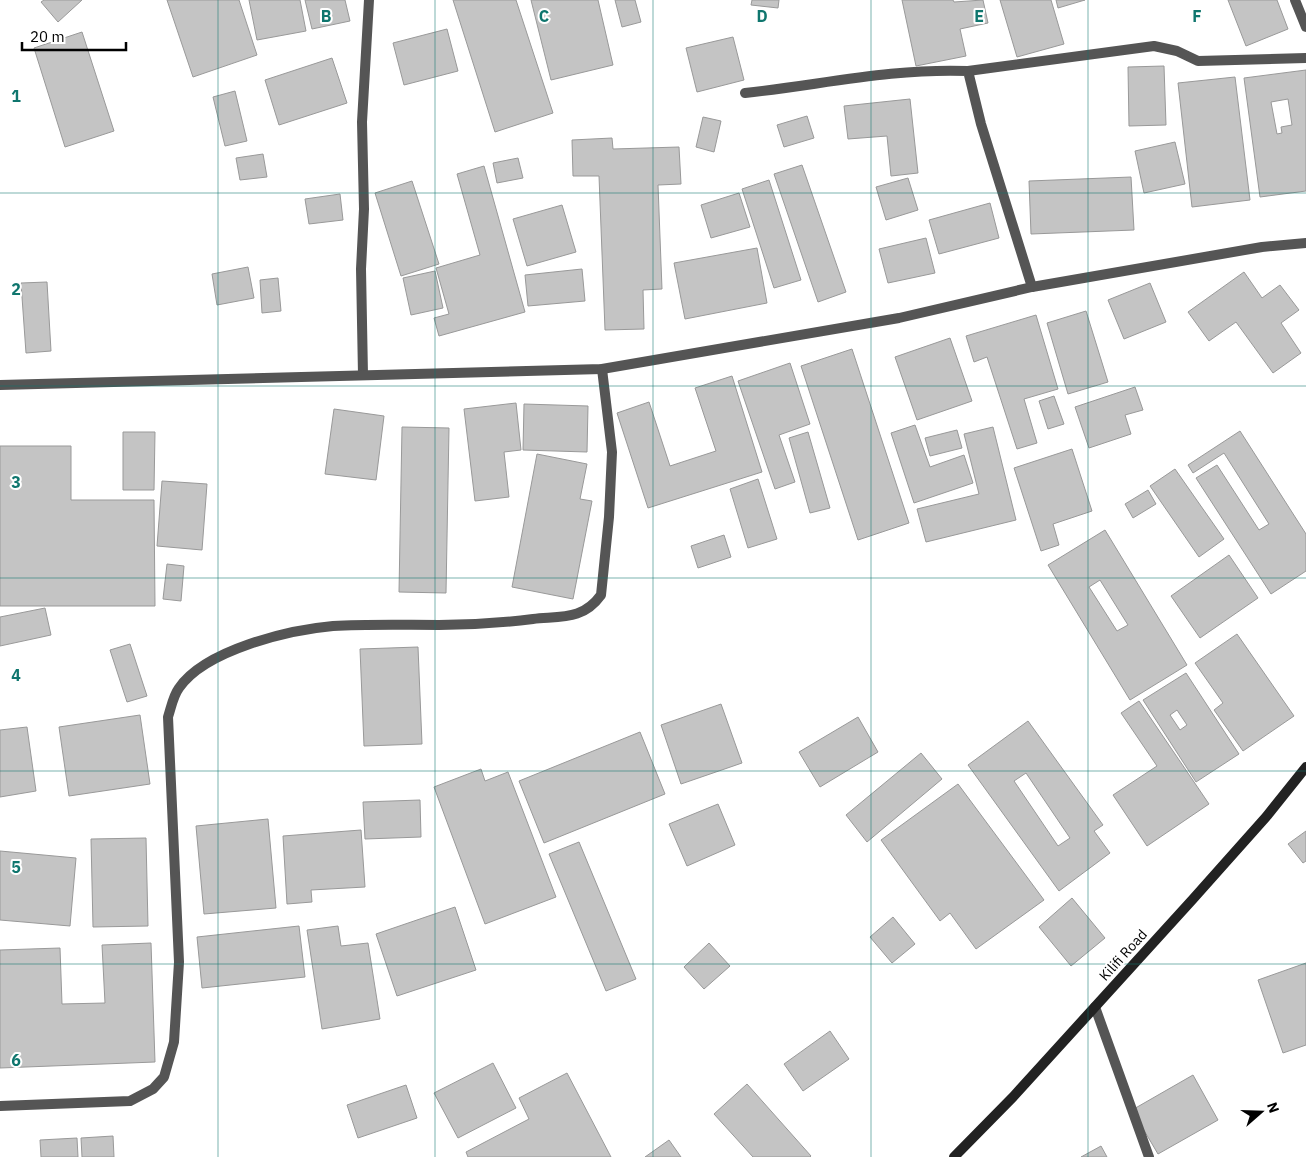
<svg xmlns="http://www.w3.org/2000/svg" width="1306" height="1157" font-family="'IBM Plex Sans',sans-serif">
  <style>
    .building { fill: #c4c4c4; stroke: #999; fill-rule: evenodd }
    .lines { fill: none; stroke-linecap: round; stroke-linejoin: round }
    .street { stroke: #555; stroke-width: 10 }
    .secondary { stroke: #222; stroke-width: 10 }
    .grid { fill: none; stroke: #0f766e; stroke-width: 1; stroke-opacity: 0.55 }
    .labels { text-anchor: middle; stroke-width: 4; stroke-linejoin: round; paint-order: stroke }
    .street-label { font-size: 14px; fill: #000; stroke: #fff }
    .grid-label { font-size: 16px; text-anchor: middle; font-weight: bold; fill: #0f766e; stroke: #fff; stroke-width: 4; stroke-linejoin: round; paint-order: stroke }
  </style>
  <rect width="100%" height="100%" fill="#fff"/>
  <g class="building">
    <polygon points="44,0 82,0 58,22 41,2"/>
    <polygon points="167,0 239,0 257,55 193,77"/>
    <polygon points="249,0 300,0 306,31 257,40"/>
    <polygon points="305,0 345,0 350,21 312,29"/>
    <polygon points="453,0 516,0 553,113 495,132"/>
    <polygon points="531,0 598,0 613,65 551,80"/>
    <polygon points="615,0 635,0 641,22 622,27"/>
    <polygon points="752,0 779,0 778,8 751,5"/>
    <polygon points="902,0 953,0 954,2 983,0 988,23 960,29 966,56 916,66"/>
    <polygon points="1000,0 1051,0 1064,44 1017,57"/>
    <polygon points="1056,0 1085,0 1058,8"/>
    <polygon points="1228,0 1277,0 1288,29 1246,46"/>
    <polygon points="447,29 458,71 404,85 393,43"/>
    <polygon points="82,32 114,131 65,147 34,48"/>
    <polygon points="733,37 744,80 697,92 686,48"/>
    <polygon points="332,58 347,103 279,125 265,80"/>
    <polygon points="1164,66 1166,125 1129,126 1128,67"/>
    <path d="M 1306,70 L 1306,191 L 1260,197 L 1244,78 ZM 1288,99 L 1292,125 L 1281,127 L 1282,133 L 1277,134 L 1271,102 Z"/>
    <polygon points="1235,77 1250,200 1192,207 1178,83"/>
    <polygon points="235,91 247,141 225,146 213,97"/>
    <polygon points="910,99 918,173 891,176 887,136 848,139 844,106"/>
    <polygon points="807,116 814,138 784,147 777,125"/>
    <polygon points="703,117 721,121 714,152 696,147"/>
    <polygon points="612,138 613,149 679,147 681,184 658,185 662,289 643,290 644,329 605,330 599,176 573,176 572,140"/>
    <polygon points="1175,142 1185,184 1144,193 1135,151"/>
    <polygon points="263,154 267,177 240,180 236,158"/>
    <polygon points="518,158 523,178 497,183 493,163"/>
    <polygon points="802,165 846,292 818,302 774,174"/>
    <polygon points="484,166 525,312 439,336 434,318 449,314 436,268 480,255 457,174"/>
    <polygon points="1131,177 1134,230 1031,234 1029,181"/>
    <polygon points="908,178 918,210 886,220 876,187"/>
    <polygon points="769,180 801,280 774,288 742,189"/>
    <polygon points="412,181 439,264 401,276 375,193"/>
    <polygon points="739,193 750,227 711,238 701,205"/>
    <polygon points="340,194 343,220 309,224 305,199"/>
    <polygon points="990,203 999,238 939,254 929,220"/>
    <polygon points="562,205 576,252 527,266 513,219"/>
    <polygon points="926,238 935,273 888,283 879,249"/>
    <polygon points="757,248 767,303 685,319 674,263"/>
    <polygon points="248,267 254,298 217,305 212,274"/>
    <polygon points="582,269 585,301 528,306 525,275"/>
    <polygon points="435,271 443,308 411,315 403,278"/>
    <polygon points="1244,272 1262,298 1280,285 1299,310 1281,323 1301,353 1273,373 1236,322 1209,341 1188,312"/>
    <polygon points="278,278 281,311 262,313 260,280"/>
    <polygon points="47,282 51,351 26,353 21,283"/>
    <polygon points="1150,283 1166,322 1124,339 1108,300"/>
    <polygon points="1086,311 1108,382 1068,394 1047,323"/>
    <polygon points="1036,315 1058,389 1024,399 1037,443 1017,449 987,357 974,362 966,336"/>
    <polygon points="950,338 972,401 917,420 895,357"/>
    <polygon points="852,349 909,523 858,540 801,366"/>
    <polygon points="790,363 810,424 779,435 795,482 775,489 738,381"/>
    <polygon points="732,376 762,472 648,508 617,413 649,402 670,466 716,451 695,388"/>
    <polygon points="1135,387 1143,410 1125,415 1131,434 1089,448 1075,407"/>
    <polygon points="1054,396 1064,424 1048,429 1039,401"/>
    <polygon points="516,403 521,450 504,452 509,497 475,501 464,409"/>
    <polygon points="524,404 588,406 587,452 523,450"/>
    <polygon points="334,409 384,416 376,480 325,474"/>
    <polygon points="915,425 930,467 964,455 973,483 914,503 891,433"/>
    <polygon points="402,427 449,428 446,593 399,592"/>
    <polygon points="993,427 1016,520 926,542 917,509 979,494 964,434"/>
    <polygon points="957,430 962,448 930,456 925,438"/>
    <polygon points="1240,431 1306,534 1306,571 1271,594 1196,478 1217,465 1259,530 1269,524 1224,453 1193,473 1188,465"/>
    <polygon points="123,432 155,432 154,490 123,490"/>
    <polygon points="808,432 830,508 810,513 789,438"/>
    <polygon points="0,446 71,446 71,500 154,500 155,606 0,606"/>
    <polygon points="1072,449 1092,511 1053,524 1059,545 1041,551 1014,468"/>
    <polygon points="537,454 587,464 580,499 592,501 573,599 512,587"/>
    <polygon points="1175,469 1224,539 1199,557 1150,486"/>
    <polygon points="758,479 777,539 748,548 730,489"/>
    <polygon points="162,481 207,484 202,550 157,546"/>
    <polygon points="1148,490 1156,504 1133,518 1125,504"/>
    <path d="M 1105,530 L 1187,665 L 1130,700 L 1048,565 ZM 1100,580 L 1128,625 L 1117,631 L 1089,587 Z"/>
    <polygon points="724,535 731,557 698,568 691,546"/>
    <polygon points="1229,555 1258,598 1200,638 1171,596"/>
    <polygon points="167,564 184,566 181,601 163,599"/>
    <polygon points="45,608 51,635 0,646 0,617"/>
    <polygon points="1237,634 1294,716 1243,751 1214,710 1223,703 1195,663"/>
    <polygon points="130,644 147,696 127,702 110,650"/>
    <polygon points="418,647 422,744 364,746 360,649"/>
    <path d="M 1186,673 L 1239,754 L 1196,782 L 1143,700 ZM 1177,710 L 1187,725 L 1180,730 L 1170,715 Z"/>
    <polygon points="1139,701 1209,804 1147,846 1113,795 1157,766 1121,713"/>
    <polygon points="721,704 742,763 681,784 661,725"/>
    <polygon points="140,715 150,784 69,796 59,727"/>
    <polygon points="858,717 878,752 820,787 799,752"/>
    <path d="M 1028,721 L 1103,825 L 1094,831 L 1110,853 L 1059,891 L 968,765 ZM 1026,773 L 1070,838 L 1058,846 L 1014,781 Z"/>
    <polygon points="27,727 36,791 0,797 0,730"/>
    <polygon points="640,732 665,794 544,843 519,781"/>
    <polygon points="921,753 942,779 867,842 846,815"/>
    <polygon points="481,769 485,781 508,772 556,897 485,924 434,787"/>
    <polygon points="958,784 1044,900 976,949 950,913 940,921 881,840"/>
    <polygon points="420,800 421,837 365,839 363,802"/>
    <polygon points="718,804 735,845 687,866 669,824"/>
    <polygon points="268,819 276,908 204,914 196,826"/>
    <polygon points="361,830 365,887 311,890 312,902 287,904 283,836"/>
    <polygon points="1306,831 1306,861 1303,863 1288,844"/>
    <polygon points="146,838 148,926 93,927 91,839"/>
    <polygon points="579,842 636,979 606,991 549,854"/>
    <polygon points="0,851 76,858 70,926 0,920"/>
    <polygon points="1072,898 1105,938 1071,966 1039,927"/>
    <polygon points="455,907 476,970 397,996 376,934"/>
    <polygon points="893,917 915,944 892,963 870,937"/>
    <polygon points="299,926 305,977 202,988 197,937"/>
    <polygon points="338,926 341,946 368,943 380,1019 322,1029 307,930"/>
    <polygon points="151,943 155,1062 0,1068 0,950 60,948 62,1004 105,1003 102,945"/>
    <polygon points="709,943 730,966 704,989 684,967"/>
    <polygon points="1306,963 1306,1045 1283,1053 1258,980"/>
    <polygon points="830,1031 849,1059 803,1091 784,1064"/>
    <polygon points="493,1063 516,1108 458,1138 434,1093"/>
    <polygon points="567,1073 611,1157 468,1157 466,1152 529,1119 519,1098"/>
    <polygon points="1193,1075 1218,1120 1158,1154 1132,1110"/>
    <polygon points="747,1084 811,1156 810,1157 753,1157 714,1114"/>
    <polygon points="406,1085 417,1118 358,1138 347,1105"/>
    <polygon points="113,1136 114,1157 82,1157 81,1138"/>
    <polygon points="77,1138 78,1157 41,1157 40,1140"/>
    <polygon points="669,1140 681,1157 645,1157"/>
    <polygon points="1101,1146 1107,1157 1081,1157"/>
  </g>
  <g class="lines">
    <g class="street">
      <polyline points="1295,0 1306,27"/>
      <polyline points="968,71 1154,46 1177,51 1198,61 1306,58"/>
      <path d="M 745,93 C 820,85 892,68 968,71 L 981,124 L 1032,287"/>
      <polyline points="363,375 361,269 364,209 362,122 369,0"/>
      <polyline points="0,385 602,369 899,318 1032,287 1262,247 1306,243"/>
      <polyline points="1095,1007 1149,1157"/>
      <path d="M 0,1106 L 130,1101 L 153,1089 L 164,1077 L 174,1042 L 179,962 L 168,717 C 171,708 173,696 179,688 C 205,650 288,630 333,626 C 368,624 403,625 439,625 C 470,625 502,623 533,619 C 562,616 583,620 601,595 L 609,517 L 612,452 L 602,369"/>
    </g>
    <polyline class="secondary" points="954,1157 1013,1097 1193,899 1266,817 1306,767"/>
  </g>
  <path class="grid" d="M 218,0 L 218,1157M 435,0 L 435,1157M 653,0 L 653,1157M 871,0 L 871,1157M 1088,0 L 1088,1157M 0,193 L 1306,193M 0,386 L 1306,386M 0,578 L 1306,578M 0,771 L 1306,771M 0,964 L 1306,964"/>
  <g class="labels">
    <g class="street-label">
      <text transform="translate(1123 955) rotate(-48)" y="5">Kilifi Road</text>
    </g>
  </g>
  <g class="grid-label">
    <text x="326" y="22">B</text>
    <text x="544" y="22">C</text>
    <text x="762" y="22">D</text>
    <text x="979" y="22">E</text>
    <text x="1197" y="22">F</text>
    <text x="16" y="102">1</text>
    <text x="16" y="295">2</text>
    <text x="16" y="488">3</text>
    <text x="16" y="681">4</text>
    <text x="16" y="873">5</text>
    <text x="16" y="1066">6</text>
  </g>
  <g transform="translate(1261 1112) rotate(70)" stroke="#ffffff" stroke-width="4" paint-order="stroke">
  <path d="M0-4L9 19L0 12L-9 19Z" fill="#000000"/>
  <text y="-8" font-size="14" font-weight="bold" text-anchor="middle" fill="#000000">N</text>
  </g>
  <path d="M22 42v8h104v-8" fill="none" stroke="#000000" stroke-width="2.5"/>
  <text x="30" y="42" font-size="15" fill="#000000" stroke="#ffffff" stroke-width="4" paint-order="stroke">20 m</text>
</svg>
